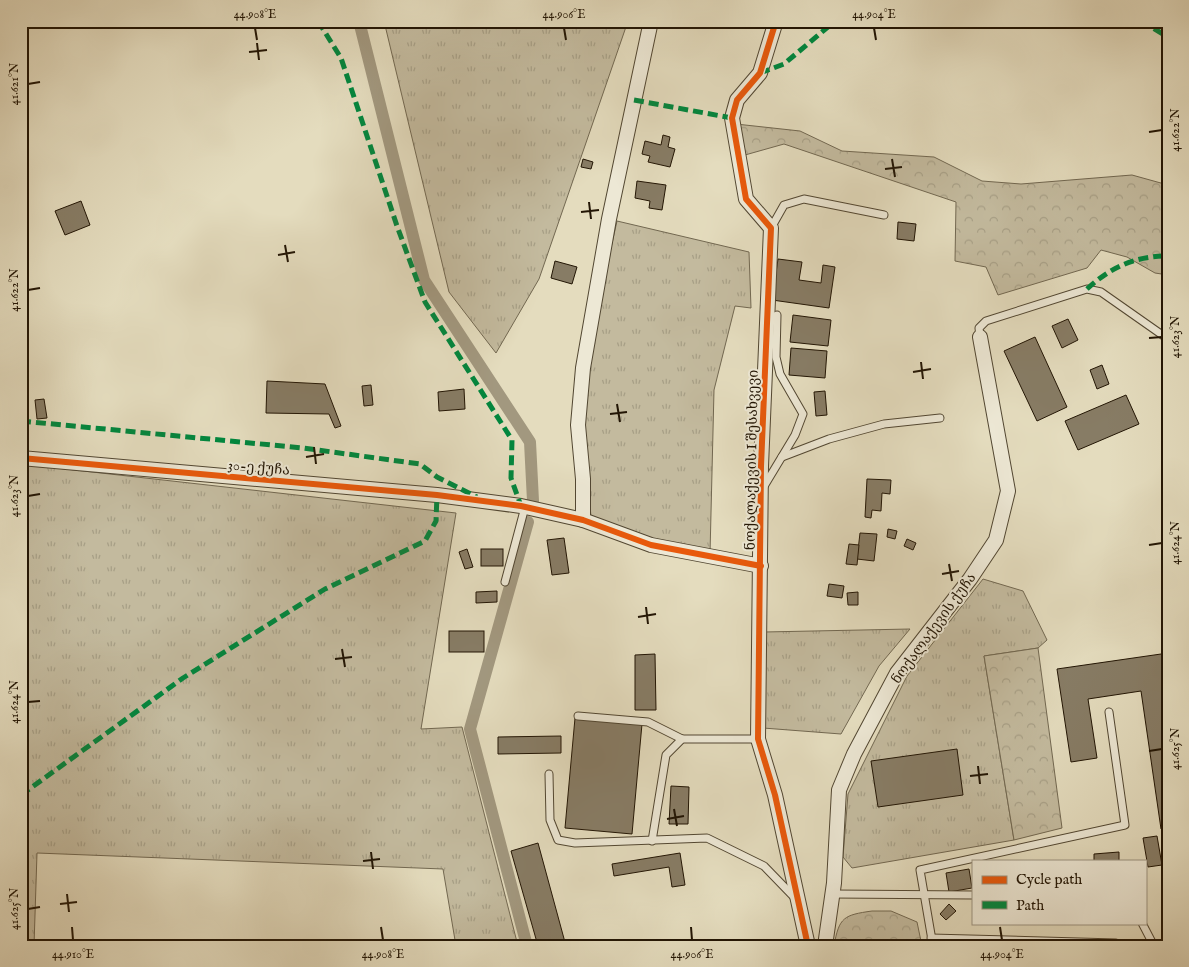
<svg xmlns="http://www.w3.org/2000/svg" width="1189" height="967" font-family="'IM FELL English','Noto Serif Georgian',serif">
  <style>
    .grass { fill: url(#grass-tufts); stroke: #726851 }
    .forest { fill: url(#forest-crowns); stroke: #726851 }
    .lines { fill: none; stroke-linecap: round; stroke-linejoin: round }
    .canal { stroke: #a2987f; stroke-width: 12 }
    .building { fill: #877c65; stroke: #221504 }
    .lane-casing { stroke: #524732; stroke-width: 9 }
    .street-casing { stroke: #524732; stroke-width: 16 }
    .lane { stroke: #ede8d5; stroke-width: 7 }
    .street { stroke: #ede8d5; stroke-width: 14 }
    .quiet { stroke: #00873e; stroke-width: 5; stroke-dasharray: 10 5; stroke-linecap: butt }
    .cycleway-casing { stroke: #ede8d5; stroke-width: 9 }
    .cycleway { stroke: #e8590c; stroke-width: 6 }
    .ticks { fill: none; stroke: #221504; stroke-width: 2 }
    .labels { text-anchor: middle; stroke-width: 4; stroke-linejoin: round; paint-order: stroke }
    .street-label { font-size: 14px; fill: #221504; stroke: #ede8d5 }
    .neatline { fill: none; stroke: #221504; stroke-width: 2 }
    .ticks-label { font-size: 12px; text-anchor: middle; fill: #221504 }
  </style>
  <defs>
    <pattern id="grass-tufts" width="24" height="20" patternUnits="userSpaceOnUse" patternTransform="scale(1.25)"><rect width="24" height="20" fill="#c3ba9e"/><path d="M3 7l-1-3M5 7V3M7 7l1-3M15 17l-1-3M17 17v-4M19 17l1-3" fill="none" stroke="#a79f86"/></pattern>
    <pattern id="forest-crowns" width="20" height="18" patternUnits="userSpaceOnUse" patternTransform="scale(1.25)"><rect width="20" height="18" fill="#c3ba9e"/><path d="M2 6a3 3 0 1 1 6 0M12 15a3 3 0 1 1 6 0" fill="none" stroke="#a79f86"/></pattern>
  </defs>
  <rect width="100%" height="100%" fill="#e4dcbe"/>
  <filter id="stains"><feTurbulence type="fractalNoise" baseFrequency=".004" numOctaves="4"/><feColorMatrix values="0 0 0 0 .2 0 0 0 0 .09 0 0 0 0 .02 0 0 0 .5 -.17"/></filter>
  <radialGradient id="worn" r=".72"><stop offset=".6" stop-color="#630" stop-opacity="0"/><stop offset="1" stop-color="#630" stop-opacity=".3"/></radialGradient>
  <g class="grass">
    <polygon points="384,21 628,21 539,279 496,353 449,292"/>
    <polygon points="617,221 749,252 751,308 735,306 714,390 710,554 647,543 591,517 583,421 596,315"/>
    <polygon points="21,464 456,513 421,729 462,727 518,946 456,946 443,869 37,853 34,946 21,946"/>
    <polygon points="983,579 1023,591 1047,640 1038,648 984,656 1014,840 852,868 843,857 848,794 907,676"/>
    <polygon points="910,629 879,666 841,734 763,728 764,632"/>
  </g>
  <g class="forest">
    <polygon points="736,124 800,131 842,151 934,157 982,181 1021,184 1132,175 1168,185 1168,275 1155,273 1127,257 1101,250 1087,268 998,295 986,267 955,261 956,202 784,144 745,155"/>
    <polygon points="1038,648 1062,828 1014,840 984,656"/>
    <path d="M 872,911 L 891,911 L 917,922 L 922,946 L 834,946 C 839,917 844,915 872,911 Z"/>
  </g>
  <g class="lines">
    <g class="canal">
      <polyline points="359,21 424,280 530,442 533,501"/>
      <polyline points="527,946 470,729 528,522"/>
    </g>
  </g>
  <g class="building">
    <polygon points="663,135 670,137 668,147 675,149 670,167 648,162 650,156 642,154 645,141 661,145"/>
    <polygon points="583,159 593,162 591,169 581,167"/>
    <polygon points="637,181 666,185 662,210 649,208 650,201 635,198"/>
    <polygon points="81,201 90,225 65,235 55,211"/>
    <polygon points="898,222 916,224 914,241 897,239"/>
    <polygon points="778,259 802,262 799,280 821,283 823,265 835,267 829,308 772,300"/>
    <polygon points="555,261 577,267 572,284 551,278"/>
    <polygon points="793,315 831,320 828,346 790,342"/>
    <polygon points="1068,319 1078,340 1062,348 1052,326"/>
    <polygon points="1035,337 1067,407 1037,421 1004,351"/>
    <polygon points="791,348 827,351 825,378 789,375"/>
    <polygon points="1102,365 1109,384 1097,389 1090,370"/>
    <polygon points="267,381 325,384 341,426 335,428 329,414 266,413"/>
    <polygon points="371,385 373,405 364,406 362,386"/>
    <polygon points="464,389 465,409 439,411 438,392"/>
    <polygon points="825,391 827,415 816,416 814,392"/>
    <polygon points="1126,395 1139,424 1078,450 1065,421"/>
    <polygon points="44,399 47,418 37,419 35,400"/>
    <polygon points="867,479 891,480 890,494 882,493 881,511 872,510 871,518 865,517"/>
    <polygon points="888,529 897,531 895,539 887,537"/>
    <polygon points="860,533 877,534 874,561 857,559"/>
    <polygon points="564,538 569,573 552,575 547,540"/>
    <polygon points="907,539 916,543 913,550 904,546"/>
    <polygon points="849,544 859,545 857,565 846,564"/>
    <polygon points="467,549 473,567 465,569 459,552"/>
    <rect x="481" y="549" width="22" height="17"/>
    <polygon points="829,584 844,586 842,598 827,596"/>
    <polygon points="497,591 497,602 476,603 476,592"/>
    <polygon points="858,592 858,605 848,605 847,593"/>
    <rect x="449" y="631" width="35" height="21"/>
    <polygon points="1168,653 1168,828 1161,829 1141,691 1088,699 1097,758 1071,762 1057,669"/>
    <polygon points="655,654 656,710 635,710 635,655"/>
    <polygon points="575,718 642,724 632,834 565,828"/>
    <polygon points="561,736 561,753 498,754 498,737"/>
    <polygon points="957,749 963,795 878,807 871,761"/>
    <polygon points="671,786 689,787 688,824 669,824"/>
    <polygon points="1157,836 1162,865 1148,867 1143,838"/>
    <polygon points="538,843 566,946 538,946 511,851"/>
    <polygon points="1119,852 1119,861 1094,861 1094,854"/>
    <polygon points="680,853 685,885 672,887 669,867 614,876 612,864"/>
    <polygon points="969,869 972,888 949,892 946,873"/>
    <polygon points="949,904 956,911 946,920 940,914"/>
  </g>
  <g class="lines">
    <defs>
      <g id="lane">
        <polyline points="771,228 784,205 804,199 884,215"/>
        <polyline points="980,337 979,328 986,321 1087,289 1101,292 1168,339"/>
        <polyline points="782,457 829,439 884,424 940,418"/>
        <polyline points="763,488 795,435 803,414 780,374 776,357 777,315"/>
        <polyline points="505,582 525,507"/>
        <polyline points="578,716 648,722 682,739"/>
        <polyline points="549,774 550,820 558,840 575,843 707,838 764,866 795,898"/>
        <polyline points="652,841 666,755 682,739 758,739"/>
        <polyline points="832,894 973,895"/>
        <polyline points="1142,923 1154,946"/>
        <polyline points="931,938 1116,943"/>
        <polyline points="933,946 920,870 1125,825 1109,712"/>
      </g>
      <g id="street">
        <polyline points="776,21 760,73 737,100 732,118 746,199 771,228 761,466 758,739 775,795 808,946"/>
        <polyline points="21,458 437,495 521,506 583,520 651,545 761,566"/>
        <polyline points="583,520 583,479 578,425 583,368 609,219 651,21"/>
        <polyline points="825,946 834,883 839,790 854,754 897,673 970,579 996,540 1008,491 980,337"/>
      </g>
    </defs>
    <use href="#lane" class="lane-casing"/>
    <use href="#street" class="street-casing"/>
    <use href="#lane" class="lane"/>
    <use href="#street" class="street"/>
    <g class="quiet">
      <polyline points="318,21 341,58 397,226 425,302 512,440 511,478 521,506"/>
      <polyline points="1141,21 1168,37"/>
      <polyline points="760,73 784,64 835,21"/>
      <polyline points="634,100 732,118"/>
      <path d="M 1087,289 C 1111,267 1135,256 1168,256"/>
      <polyline points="21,421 303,448 420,464 437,477 477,497"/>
      <polyline points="21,445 25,458 21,476"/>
      <polyline points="21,795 183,678 325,589 425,541 436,521 437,495"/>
    </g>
    <defs>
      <g id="cycleway">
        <polyline points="776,21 760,73 737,100 732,118 746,199 771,228 761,466 758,739 775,795 808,946"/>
        <polyline points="21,458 437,495 521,506 583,520 651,545 761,566"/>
      </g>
    </defs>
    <use href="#cycleway" class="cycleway-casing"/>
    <use href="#cycleway" class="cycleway"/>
  </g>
  <path class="ticks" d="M 255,28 L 257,40M 564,28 L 566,40M 874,28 L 876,40M 257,43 L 259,60M 249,52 L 267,50M 28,84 L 40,82M 1149,132 L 1162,130M 892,159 L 895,177M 885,169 L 902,167M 589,202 L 591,219M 581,212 L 599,210M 285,245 L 288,262M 278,255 L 295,252M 28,290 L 40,288M 1149,338 L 1162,337M 921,362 L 923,379M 913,372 L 931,369M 617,404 L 620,422M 610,414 L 627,412M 314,447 L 316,464M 306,457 L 324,454M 28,496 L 40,494M 1149,545 L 1162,543M 949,564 L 952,581M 942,574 L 959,571M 646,607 L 648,624M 638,617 L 656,614M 342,649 L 345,667M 335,659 L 352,657M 28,702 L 40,701M 1149,751 L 1162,749M 978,766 L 980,784M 970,776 L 988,774M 674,809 L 677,826M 667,819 L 684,816M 371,852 L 373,869M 363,861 L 380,859M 67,894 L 69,912M 60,904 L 77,902M 28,909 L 40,907M 72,927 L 73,940M 381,927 L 383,940M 691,927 L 692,940M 1000,927 L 1002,940"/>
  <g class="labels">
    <g class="street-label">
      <text transform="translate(751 460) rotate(-89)" y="5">ნოქალაქევის I შესახვევი</text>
      <text transform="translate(259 467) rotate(5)" y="5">30-ე ქუჩა</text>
      <text transform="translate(933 628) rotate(-54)" y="5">ნოქალაქევის ქუჩა</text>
    </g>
  </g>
  <rect width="1189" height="967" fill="none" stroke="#e4dcbe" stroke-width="55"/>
  <rect x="972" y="860" width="175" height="65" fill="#ede8d5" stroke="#9c9481"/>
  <rect x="982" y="876" width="25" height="8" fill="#e8590c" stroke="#9c9481"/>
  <text x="1016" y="884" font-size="15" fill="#221504">Cycle path</text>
  <rect x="982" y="901" width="25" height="8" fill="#00873e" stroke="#9c9481"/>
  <text x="1016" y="910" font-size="15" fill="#221504">Path</text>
  <rect x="28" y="28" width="1134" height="912" class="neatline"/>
  <g class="ticks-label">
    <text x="255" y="18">44.908°E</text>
    <text x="564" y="18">44.906°E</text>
    <text x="874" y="18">44.904°E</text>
    <text transform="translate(14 84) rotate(-90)" y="4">41.621°N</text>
    <text transform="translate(1175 130) rotate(-90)" y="4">41.622°N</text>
    <text transform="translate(14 290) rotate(-90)" y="4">41.622°N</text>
    <text transform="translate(1175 337) rotate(-90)" y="4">41.623°N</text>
    <text transform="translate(14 496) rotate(-90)" y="4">41.623°N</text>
    <text transform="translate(1175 543) rotate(-90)" y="4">41.624°N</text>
    <text transform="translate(14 702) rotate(-90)" y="4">41.624°N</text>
    <text transform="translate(1175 749) rotate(-90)" y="4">41.625°N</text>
    <text transform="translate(14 909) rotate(-90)" y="4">41.625°N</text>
    <text x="73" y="958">44.910°E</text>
    <text x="383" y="958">44.908°E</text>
    <text x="692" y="958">44.906°E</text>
    <text x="1002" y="958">44.904°E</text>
  </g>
  <rect width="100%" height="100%" filter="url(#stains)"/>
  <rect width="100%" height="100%" fill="url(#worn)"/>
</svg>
